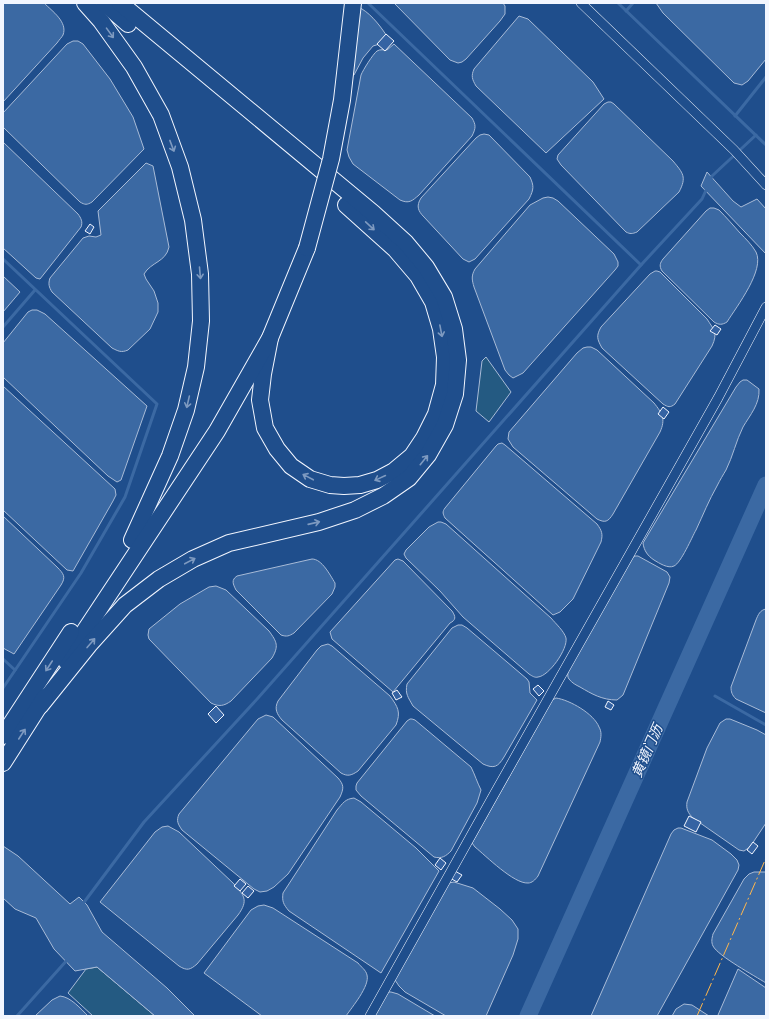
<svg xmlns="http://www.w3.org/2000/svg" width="769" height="1019" font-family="'Roboto Condensed','Noto Sans SC',sans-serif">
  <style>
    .green { fill: #245a82; stroke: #a8bbd7 }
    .water { fill: #3b69a3; stroke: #a8bbd7 }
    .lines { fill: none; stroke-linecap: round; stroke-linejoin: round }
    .stream { stroke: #3b69a3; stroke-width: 3 }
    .river { stroke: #3b69a3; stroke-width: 17 }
    .building { fill: #3563a3; stroke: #f2f6ff }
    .street-casing { stroke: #f2f6ff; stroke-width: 10 }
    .highway-casing { stroke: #f2f6ff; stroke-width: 18 }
    .street { stroke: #1f4e8c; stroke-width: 9 }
    .highway { stroke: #1f4e8c; stroke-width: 16 }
    .highway-bridge-casing { stroke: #f2f6ff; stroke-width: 18; stroke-linecap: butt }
    .highway-bridge { stroke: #1f4e8c; stroke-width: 16 }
    .power { stroke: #ffb74d; stroke-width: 1; stroke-dasharray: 14 3 2 3; stroke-linecap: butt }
    .oneway { stroke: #7e9ac0 }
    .labels { text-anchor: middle; stroke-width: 3; stroke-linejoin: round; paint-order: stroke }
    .water-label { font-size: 14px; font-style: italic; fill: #f2f6ff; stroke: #1f4e8c }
  </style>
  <rect width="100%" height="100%" fill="#1f4e8c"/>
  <g class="green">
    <polygon points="486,357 511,392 489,422 476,411 482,361"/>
    <polygon points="97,967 155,1016 93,1016 68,993 86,969"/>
  </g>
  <g class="water">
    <path d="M 3,3 L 44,3 C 52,11 68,22 63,35 C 62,37 59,40 57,43 L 3,102 Z"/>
    <polygon points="394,3 503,3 505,6 505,14 500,21 466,59 462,62 458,63 450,60"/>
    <polygon points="656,3 766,3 766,59 748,81 742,85 734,83 663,13"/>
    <path d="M 350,5 C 354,6 359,7 362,9 C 372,15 382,28 388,38 L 383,43 L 373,46 L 363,58 L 354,75 L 343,72 Z"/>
    <path d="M 519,16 L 528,19 L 593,82 L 604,99 L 546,153 L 476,86 C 472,79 471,76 474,69 Z"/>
    <path d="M 73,41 L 78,41 L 83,44 L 110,79 L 133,117 L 144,149 L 92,202 C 87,205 85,205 80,202 L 3,127 L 3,113 L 67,44 Z"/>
    <path d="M 394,44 L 472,118 C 476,125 476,128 472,136 L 419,195 C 412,201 409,204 400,200 L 353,164 L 349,157 L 347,150 L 361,75 C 363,70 373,54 377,51 C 380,49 384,50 387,50 Z"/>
    <path d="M 608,102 L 611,102 L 614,104 L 673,161 C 683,173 687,177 679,192 L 637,232 C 632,234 630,234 626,232 L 561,165 L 557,159 L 558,155 L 604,104 Z"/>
    <path d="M 484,134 L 489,135 L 530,177 C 534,186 534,189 529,199 L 475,259 L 469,262 L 463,259 L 424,217 C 418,211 416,206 421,198 L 476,138 L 480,135 Z"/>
    <path d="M 3,142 L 78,214 C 81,218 83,222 81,227 L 40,279 L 36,278 L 3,248 Z"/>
    <path d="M 146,163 L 153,166 L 169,247 C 166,262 151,262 144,274 L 146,279 L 154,291 L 158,303 L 158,312 L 150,329 L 128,350 C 121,353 118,351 112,348 L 52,292 C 49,287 48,284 50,278 L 83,238 L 89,236 L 96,237 L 101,235 L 98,211 Z"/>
    <polygon points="707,172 733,201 741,207 757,199 766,209 766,254 701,186"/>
    <path d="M 548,197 L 553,198 L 558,201 L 614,254 L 618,262 L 618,266 L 615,270 L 523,373 L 513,378 L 509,375 L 505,370 L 474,287 C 472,280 471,276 475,269 L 530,205 L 543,198 Z"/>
    <path d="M 710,208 L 714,208 L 719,210 C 726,217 733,225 740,233 C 746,239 752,245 756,252 C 765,270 737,306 727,322 C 722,325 719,325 714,322 L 662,271 C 659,266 660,263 663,259 L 706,211 Z"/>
    <path d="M 655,271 L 657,271 L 660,272 L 707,319 C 714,330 718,333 712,346 L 675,404 C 670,408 668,407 663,404 L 602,348 C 597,339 596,336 601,327 L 650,274 Z"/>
    <polygon points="3,276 20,292 3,312"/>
    <polygon points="32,310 37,310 45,314 147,406 121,480 117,482 108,476 3,377 3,343 28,312"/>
    <path d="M 587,347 L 591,347 L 597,350 L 654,403 C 662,413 666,419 660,432 L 613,514 C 608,522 605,523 597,519 L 513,447 L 508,439 L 509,432 L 577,353 L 583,348 Z"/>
    <path d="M 743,380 L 747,380 L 759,389 C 760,404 750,415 743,427 C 736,441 733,456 726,470 C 723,475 720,480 717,486 C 709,500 703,515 696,530 C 692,537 681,563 674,566 C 668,569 659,563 654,560 C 648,556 644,551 643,543 L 736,387 L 740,382 Z"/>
    <polygon points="3,386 115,489 116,495 113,501 73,571 67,570 3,510"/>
    <path d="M 502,443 L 505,445 L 597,524 C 602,531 603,534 601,542 L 573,599 L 560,612 L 553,615 L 445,518 C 443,514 442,512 445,508 L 496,446 L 498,444 Z"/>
    <path d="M 3,516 L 57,567 C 64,574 66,577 61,585 L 14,654 L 3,648 Z"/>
    <path d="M 438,522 L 441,522 L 446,524 L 551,618 C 556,624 564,631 566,638 C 568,649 549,676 538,677 C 535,678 532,676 529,674 L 463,617 L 440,591 L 406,558 L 404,554 L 406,550 L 429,527 Z"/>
    <path d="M 635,556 L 638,556 L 667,572 L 670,577 L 669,583 L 623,695 L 617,700 C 602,700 592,694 580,687 C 576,685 572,683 569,679 C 567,677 568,673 568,670 L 633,557 Z"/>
    <path d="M 312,559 C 322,559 330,575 335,583 L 335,587 L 332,594 L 294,633 C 289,636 287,637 281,635 L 236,590 C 233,584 231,580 237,576 Z"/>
    <path d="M 398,559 L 403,561 L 452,611 C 456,617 456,620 450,623 L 393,692 L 332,639 L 330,632 L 395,560 Z"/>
    <path d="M 216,586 L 226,590 L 269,631 C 277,642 279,646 272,658 L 231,701 C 224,706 219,707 211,703 L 149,639 L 148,635 L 149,629 L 180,604 L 209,587 Z"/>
    <path d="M 766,609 L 766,713 L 736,699 C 732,695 731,692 731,687 L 756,620 C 758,615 760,610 766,609 Z"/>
    <path d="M 458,625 L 462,625 L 467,628 L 527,679 L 529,682 L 530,693 L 537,700 L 504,757 C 498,767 494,769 483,764 L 413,706 C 408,697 405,694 407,684 L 452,628 Z"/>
    <path d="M 328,644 L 332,646 L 390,696 C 398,707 401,712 396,725 L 358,771 C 352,775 348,777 341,773 L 282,720 C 277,714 274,709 278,701 L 317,650 L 321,646 Z"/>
    <path d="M 556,698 C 570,700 594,714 599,727 C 602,732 601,737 600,742 L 538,876 C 535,880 532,883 528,883 C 514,884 486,856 475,847 L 472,843 L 552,700 Z"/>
    <path d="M 266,715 L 273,717 L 338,778 C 344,785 344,788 340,797 L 288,874 L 274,887 L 267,891 L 260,892 L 254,889 L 182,830 C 178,824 176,821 179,814 L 258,719 Z"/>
    <path d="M 410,719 L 412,719 L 415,720 L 471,767 C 475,775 477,782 481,790 L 477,803 L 451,851 C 446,856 442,859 434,857 L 361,796 L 356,790 L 356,786 L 357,783 L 407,721 Z"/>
    <path d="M 726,719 L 730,719 L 757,730 L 766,735 L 766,823 L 750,847 L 744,851 L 739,850 L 693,818 C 688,813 686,809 687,802 L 707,748 L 720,723 Z"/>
    <path d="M 354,798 L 361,802 L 416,848 L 439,871 L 381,973 L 289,911 C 283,904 282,901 283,893 L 337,810 C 343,803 345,799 354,798 Z"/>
    <path d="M 168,826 L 179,832 L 233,883 C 244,895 249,900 238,915 L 197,964 C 190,970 187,971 179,966 L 100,902 L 155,832 L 162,827 Z"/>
    <polygon points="678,828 681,828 712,840 731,854 737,860 739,865 738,870 657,1016 591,1016 671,834 674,830"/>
    <polygon points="3,846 18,856 70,904 79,897 87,905 102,932 167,988 195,1016 155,1016 97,967 75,971 54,949 36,918 15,909 3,898"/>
    <path d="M 754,872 L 766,872 L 766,983 C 755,976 718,956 713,946 C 711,942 712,938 713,934 L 744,879 L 749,874 Z"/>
    <polygon points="454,882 473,888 500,909 512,920 518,929 518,939 513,955 486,1016 446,1016 405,992 399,986 393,977 449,883"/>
    <path d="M 264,905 L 273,908 L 358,963 C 361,967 366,970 367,975 C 370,986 352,1007 346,1016 L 262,1016 L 204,973 L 251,910 L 258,906 Z"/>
    <polygon points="738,969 766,988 766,1016 720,1016 718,1015"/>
    <polygon points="387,992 391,992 398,994 435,1016 371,1016"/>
    <path d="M 60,996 C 71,997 81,1009 88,1016 L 35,1016 L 52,1000 Z"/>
    <polygon points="684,1004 692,1005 709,1016 672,1016 676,1009"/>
  </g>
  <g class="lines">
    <g class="stream">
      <polyline points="368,3 641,265"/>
      <polyline points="618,3 766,145"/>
      <polyline points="626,11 633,3"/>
      <polyline points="735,116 766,77"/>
      <polyline points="710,181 712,176 756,135"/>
      <polyline points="3,259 157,404 125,497 81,573 3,688"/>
      <polyline points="3,327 35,290"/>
      <polyline points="3,659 15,670"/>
      <polyline points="715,696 766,725"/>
      <polyline points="82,905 144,822 258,698 641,265 702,199 707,188"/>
      <polyline points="17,1016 68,959"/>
    </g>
    <polyline class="river" points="528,1016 766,485"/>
  </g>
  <g class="building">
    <polygon points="386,34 394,41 385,51 377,44"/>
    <polygon points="90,224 94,227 90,234 85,231"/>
    <polygon points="715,325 721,329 717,335 710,331"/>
    <polygon points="663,407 669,412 664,419 658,414"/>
    <polygon points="538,685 544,691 539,696 533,689"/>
    <polygon points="397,690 402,697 396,700 392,693"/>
    <polygon points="608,701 614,705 611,710 605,707"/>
    <polygon points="216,706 224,715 216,723 208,714"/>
    <polygon points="689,816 701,822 696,832 684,826"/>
    <polygon points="753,842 758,846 752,854 747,850"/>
    <polygon points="440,858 446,863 441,870 435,865"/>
    <polygon points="455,871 462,875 457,882 450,878"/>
    <polygon points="240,879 246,884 240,891 234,886"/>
    <polygon points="248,886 254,891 248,898 242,893"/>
  </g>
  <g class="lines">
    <defs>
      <g id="street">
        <polyline points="581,3 734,150 766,185"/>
        <polyline points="370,1016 496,791 718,398 766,307"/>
      </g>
      <g id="highway">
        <polyline points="85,3 101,21 134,67 161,115 180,167 193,220 200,274 201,321 196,367 186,410 170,456 132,540"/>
        <polyline points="104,3 128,24"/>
        <polyline points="270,338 263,374 260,400 265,428 277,449 291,466 310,479 330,485 344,486 360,485 377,480 394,471 412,456 424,438 436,414 444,385 445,357 441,329 433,302 418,276 395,249 346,205"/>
        <polyline points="66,661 76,644 217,431 270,338 307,248"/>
        <polyline points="40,706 89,645 125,605 159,579 193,559 229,543 319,522 355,510 383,496 409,478 428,455 445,425 455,394 458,360 454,329 444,297 426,267 406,243 373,213 120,3"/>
        <polyline points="3,736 71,632"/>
        <polyline points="3,763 45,697"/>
      </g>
    </defs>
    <use href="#street" class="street-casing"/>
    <use href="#highway" class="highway-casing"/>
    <use href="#street" class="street"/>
    <use href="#highway" class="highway"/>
    <defs>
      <polyline id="highway-bridge" points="307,248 331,159 342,100 353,3"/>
    </defs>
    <use href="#highway-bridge" class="highway-bridge-casing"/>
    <use href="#highway-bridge" class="highway-bridge"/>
    <polyline class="power" points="697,1016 766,858"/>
  </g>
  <defs><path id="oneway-shaft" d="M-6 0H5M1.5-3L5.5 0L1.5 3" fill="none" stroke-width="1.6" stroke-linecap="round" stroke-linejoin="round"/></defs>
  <g class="oneway">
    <use href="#oneway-shaft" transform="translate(110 33) rotate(54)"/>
    <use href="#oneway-shaft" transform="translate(172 146) rotate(69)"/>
    <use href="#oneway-shaft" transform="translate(370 226) rotate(43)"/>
    <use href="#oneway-shaft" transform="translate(200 273) rotate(85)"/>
    <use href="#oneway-shaft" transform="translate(441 331) rotate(79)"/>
    <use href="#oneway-shaft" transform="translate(188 402) rotate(103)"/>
    <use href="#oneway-shaft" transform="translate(424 460) rotate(-51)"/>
    <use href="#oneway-shaft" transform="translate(308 477) rotate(-152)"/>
    <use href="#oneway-shaft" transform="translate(380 478) rotate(155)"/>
    <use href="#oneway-shaft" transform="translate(314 523) rotate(-13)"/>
    <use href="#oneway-shaft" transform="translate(190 561) rotate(-28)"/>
    <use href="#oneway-shaft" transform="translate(91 643) rotate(-49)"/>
    <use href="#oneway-shaft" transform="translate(49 666) rotate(123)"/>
    <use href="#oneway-shaft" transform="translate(22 734) rotate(-57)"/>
  </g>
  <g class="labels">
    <g class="water-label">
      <text transform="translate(647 751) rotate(-66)" y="5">黄镜门沥</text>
    </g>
  </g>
  <rect width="769" height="1019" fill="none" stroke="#f2f6ff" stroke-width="8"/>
</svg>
